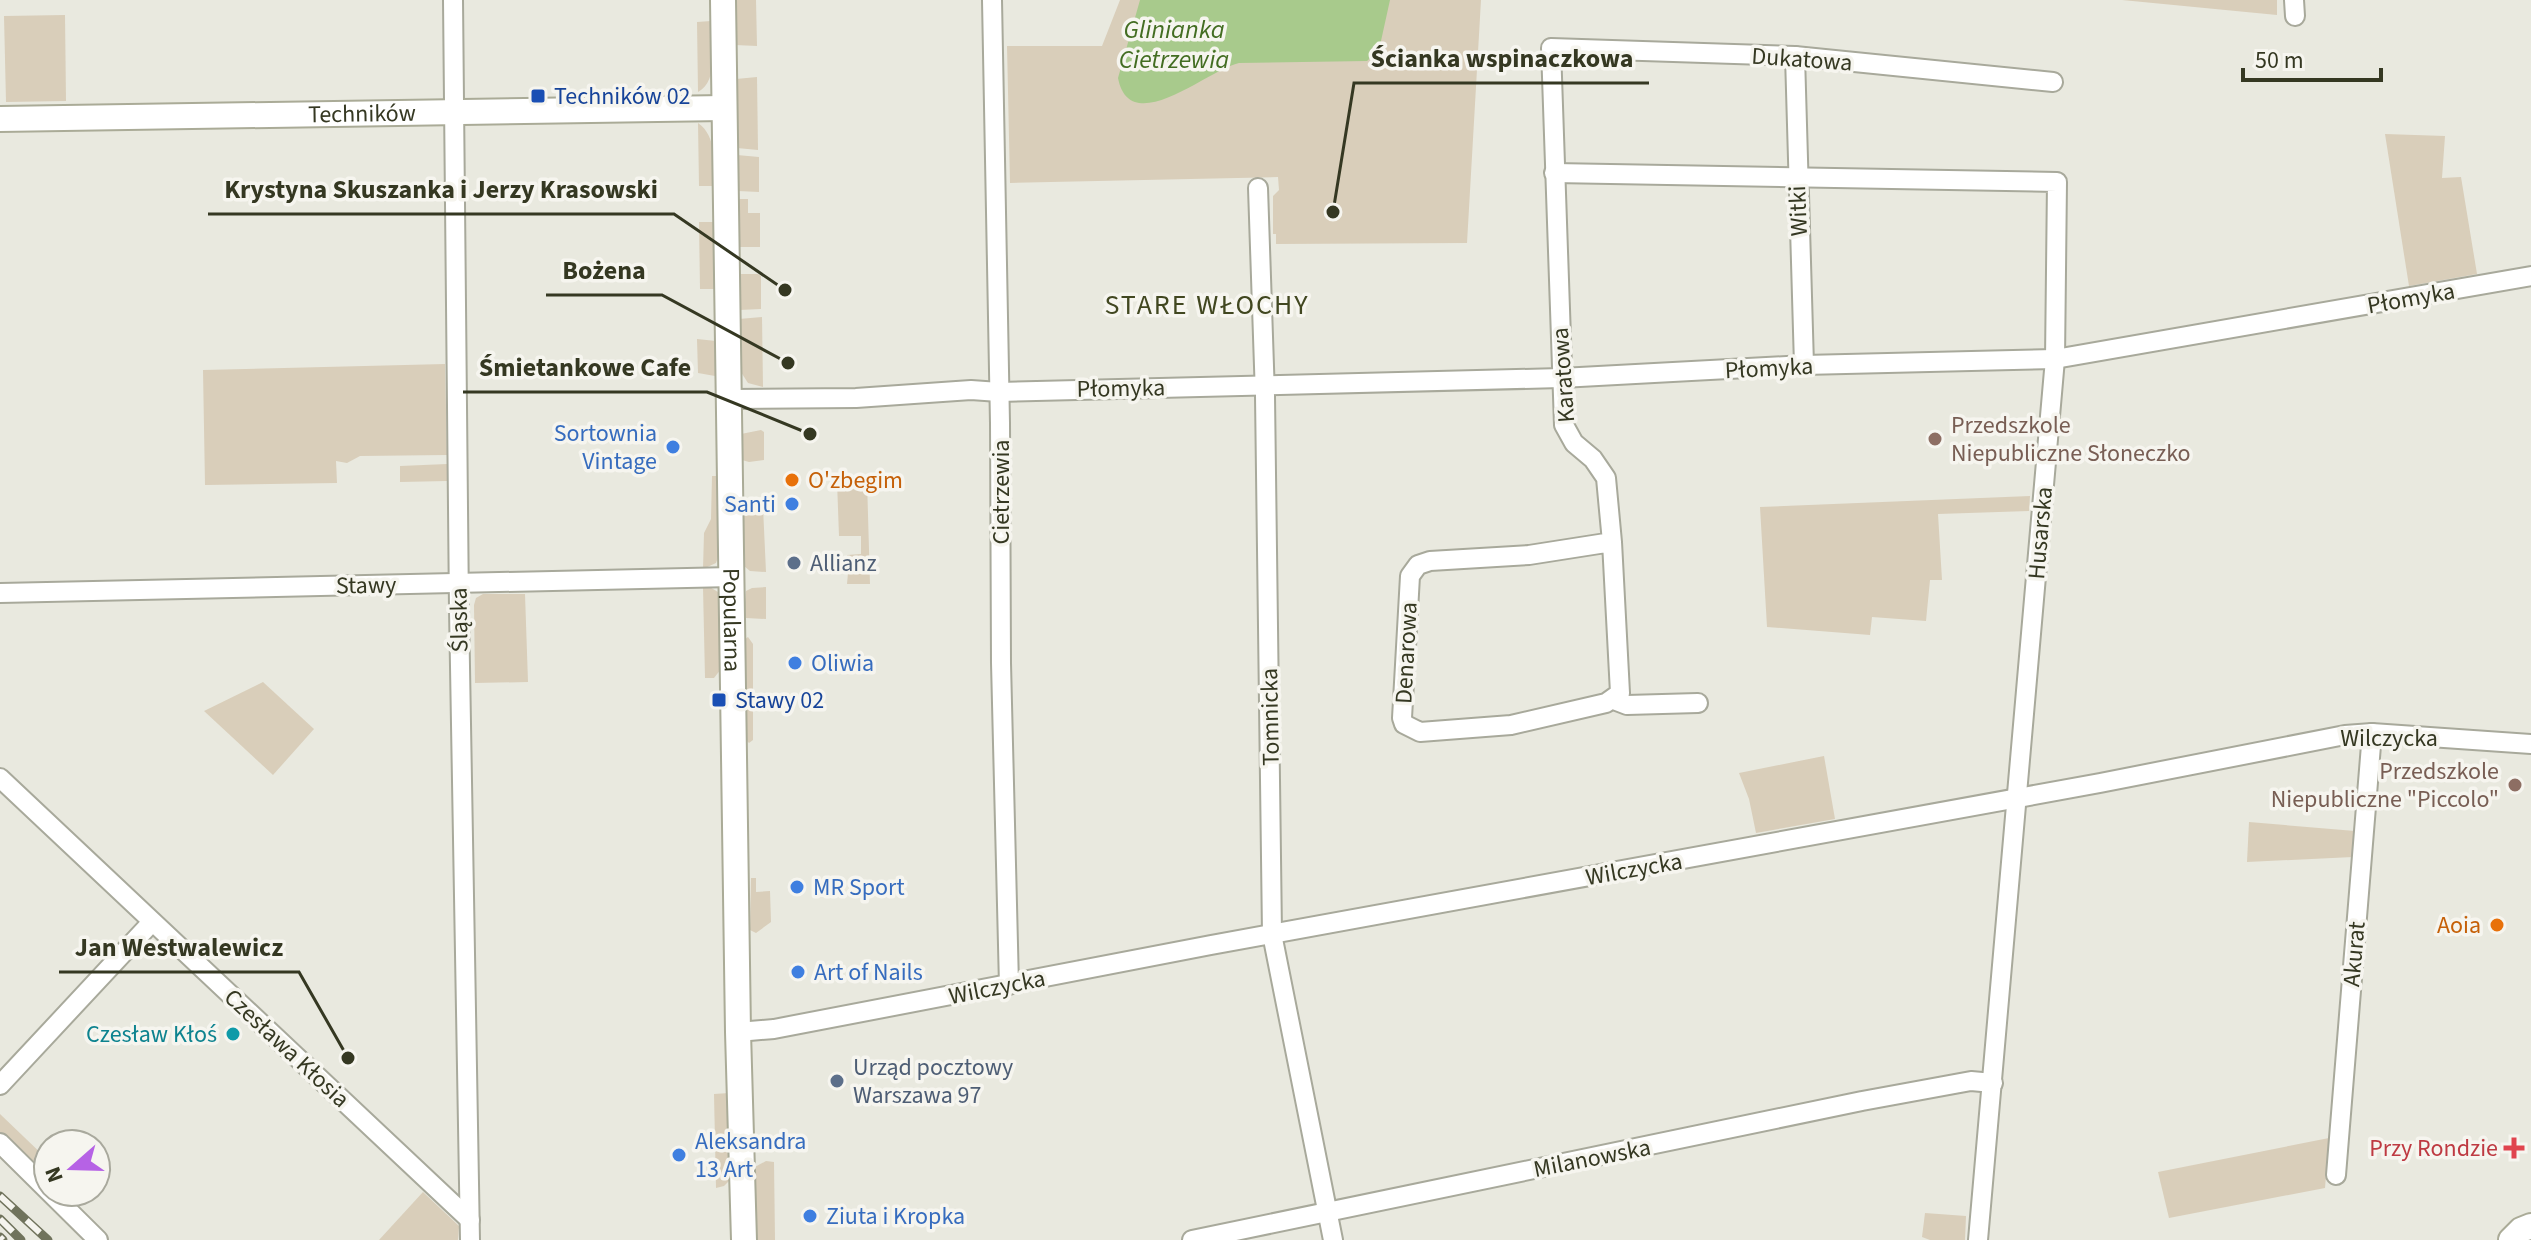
<svg xmlns="http://www.w3.org/2000/svg" width="2531" height="1240" font-family="'Source Sans 3',sans-serif">
  <style>
    .green { fill: #d9ceba }
    .water { fill: #a8ca8c }
    .lines { fill: none; stroke-linecap: round; stroke-linejoin: round }
    .street-casing { stroke: #a8a99b; stroke-width: 22 }
    .secondary-casing { stroke: #aaab97; stroke-width: 28 }
    .street { stroke: #fff; stroke-width: 18 }
    .secondary { stroke: #fff; stroke-width: 24 }
    .rail-casing { stroke: #70735c; stroke-width: 9 }
    .rail { stroke: #f6f5ef; stroke-width: 6; stroke-dasharray: 18; stroke-linecap: butt }
    .transit-dot { fill: #1a4fb4; stroke: #f6f5ef; stroke-width: 3 }
    .education-dot { fill: #8d6e63; stroke: #f6f5ef; stroke-width: 3 }
    .shop-dot { fill: #3f7fe0; stroke: #f6f5ef; stroke-width: 3 }
    .food-dot { fill: #e8710a; stroke: #f6f5ef; stroke-width: 3 }
    .service-dot { fill: #5c6f8a; stroke: #f6f5ef; stroke-width: 3 }
    .culture-dot { fill: #0f9aa8; stroke: #f6f5ef; stroke-width: 3 }
    .health-dot { fill: #e0444e; stroke: #f6f5ef; stroke-width: 3 }
    .labels { text-anchor: middle; stroke-width: 7; stroke-linejoin: round; paint-order: stroke }
    .street-label { font-size: 24px; fill: #353822; stroke: #f6f5ef }
    .transit-label { font-size: 24px; fill: #164399; stroke: #f6f5ef; text-anchor: start }
    .education-label { font-size: 24px; fill: #785e54; stroke: #f6f5ef; text-anchor: start }
    .shop-label { font-size: 24px; fill: #366cbe; stroke: #f6f5ef; text-anchor: start }
    .food-label { font-size: 24px; fill: #c56008; stroke: #f6f5ef; text-anchor: start }
    .service-label { font-size: 24px; fill: #4e5e75; stroke: #f6f5ef; text-anchor: start }
    .culture-label { font-size: 24px; fill: #0d838f; stroke: #f6f5ef; text-anchor: end }
    .health-label { font-size: 24px; fill: #be3a42; stroke: #f6f5ef; text-anchor: end }
    .water-label { font-size: 26px; font-style: italic; fill: #436d22; stroke: #f6f5ef }
    .quarter-label { font-size: 28px; letter-spacing: 2px; fill: #414720; stroke: #f6f5ef }
    .leader { fill: none; stroke: #353822; stroke-width: 3 }
    .callout-dot { fill: #353822; stroke: #f6f5ef; stroke-width: 3 }
    .callout-label { font-size: 26px; text-anchor: middle; font-weight: bold; fill: #353822; stroke: #f6f5ef; stroke-width: 7; stroke-linejoin: round; paint-order: stroke }
  </style>
  <rect width="100%" height="100%" fill="#e9e9df"/>
  <g class="green">
    <polygon points="735,0 756,0 757,46 735,45"/>
    <polygon points="1120,0 1481,0 1467,243 1276,244 1276,234 1273,234 1273,196 1279,190 1278,177 1010,183 1007,46 1102,46"/>
    <polygon points="2122,0 2277,0 2277,15"/>
    <polygon points="65,15 66,101 6,102 4,16"/>
    <path d="M 711,21 C 711,43 720,80 698,92 L 697,22 Z"/>
    <polygon points="757,77 758,150 737,148 736,79"/>
    <path d="M 698,123 C 718,137 713,164 713,186 L 699,186 Z"/>
    <polygon points="2385,134 2445,136 2442,178 2461,177 2477,274 2409,286"/>
    <polygon points="737,155 759,157 759,192 738,191"/>
    <polygon points="737,199 748,199 748,213 760,213 760,247 739,247"/>
    <polygon points="699,222 714,222 715,289 700,289"/>
    <polygon points="739,274 758,274 761,276 761,309 739,310"/>
    <polygon points="762,317 763,387 748,383 739,369 739,319"/>
    <polygon points="697,339 716,341 715,376 698,373"/>
    <polygon points="445,364 447,455 360,456 347,463 336,461 337,483 205,485 203,370"/>
    <polygon points="761,430 764,432 764,460 749,462 742,460 741,434"/>
    <polygon points="447,464 447,481 400,482 400,466"/>
    <polygon points="712,476 718,476 719,554 716,563 703,569 704,533 711,519"/>
    <polygon points="867,480 870,584 847,584 848,573 862,572 861,559 847,559 847,555 861,554 861,536 839,536 837,481"/>
    <polygon points="2030,496 2029,511 1938,514 1942,580 1930,580 1926,621 1872,617 1870,635 1767,627 1760,507"/>
    <polygon points="763,507 766,572 750,571 744,566 742,516 747,516 749,508"/>
    <polygon points="708,586 718,592 721,599 721,669 714,678 705,678 703,587"/>
    <polygon points="766,587 766,619 746,618 744,615 746,591 752,588"/>
    <polygon points="483,594 525,594 528,682 475,683 474,605 476,598"/>
    <polygon points="748,637 753,644 753,740 749,743 747,741 745,639"/>
    <polygon points="263,682 314,729 273,775 204,711"/>
    <polygon points="1824,756 1835,819 1756,833 1749,799 1739,773"/>
    <polygon points="2249,822 2355,831 2353,857 2247,862"/>
    <polygon points="751,878 756,878 756,892 770,891 771,922 756,933 750,930"/>
    <polygon points="729,1093 730,1180 724,1186 716,1188 714,1094"/>
    <polygon points="0,1114 48,1160 48,1182 0,1132"/>
    <polygon points="2329,1138 2325,1188 2169,1218 2158,1172"/>
    <polygon points="766,1161 774,1162 775,1240 755,1240 753,1168"/>
    <polygon points="423,1192 459,1226 458,1240 379,1240"/>
    <polygon points="1925,1213 1966,1216 1965,1240 1930,1240 1922,1237"/>
  </g>
  <path class="water" d="M 1140,0 L 1390,0 L 1379,50 L 1367,61 L 1239,63 C 1209,69 1130,140 1118,78 Z"/>
  <g class="lines">
    <defs>
      <g id="street">
        <polyline points="453,0 459,609 470,1240"/>
        <polyline points="992,0 1000,423 1001,663 1009,985"/>
        <polyline points="2294,0 2295,16"/>
        <polyline points="1795,56 1804,365"/>
        <polyline points="1554,173 2057,182 2055,359 1978,1240"/>
        <polyline points="1258,188 1265,396 1272,934 1333,1240"/>
        <polyline points="729,399 856,398 971,390 999,392 1561,378 1804,365 2055,359 2531,276"/>
        <polyline points="1612,542 1529,555 1430,561 1418,565 1410,576 1402,718 1404,724 1420,732 1511,725 1606,703 1620,693 1612,542 1606,478 1593,459 1574,443 1564,425 1551,48 1795,56 2053,82"/>
        <polyline points="0,593 732,577"/>
        <polyline points="1614,700 1627,705 1698,703"/>
        <polyline points="0,778 470,1220"/>
        <polyline points="738,1032 774,1029 1211,945 2100,783 2345,735 2372,733 2531,744"/>
        <polyline points="0,1085 152,922"/>
        <polyline points="0,1143 98,1240"/>
        <polyline points="2336,1175 2372,733"/>
        <polyline points="1192,1240 1862,1101 1971,1081 1993,1083"/>
      </g>
      <g id="secondary">
        <path id="s1" d="M 723,0 L 738,1032 L 744,1240"/>
        <path id="s2" d="M 0,119 L 724,108"/>
        <polyline points="2511,1240 2521,1230 2531,1226"/>
      </g>
    </defs>
    <use href="#street" class="street-casing"/>
    <use href="#secondary" class="secondary-casing"/>
    <use href="#street" class="street"/>
    <use href="#secondary" class="secondary"/>
    <defs>
      <g id="rail">
        <polyline points="0,1196 48,1240"/>
        <polyline points="0,1219 21,1240"/>
        <polyline points="0,1237 3,1240"/>
      </g>
    </defs>
    <use href="#rail" class="rail-casing"/>
    <use href="#rail" class="rail"/>
  </g>
  <g class="transit-dot">
    <rect x="530" y="88" width="16" height="16" rx="4"/>
    <rect x="711" y="692" width="16" height="16" rx="4"/>
  </g>
  <g class="education-dot">
    <circle cx="1935" cy="439" r="8"/>
    <circle cx="2515" cy="785" r="8"/>
  </g>
  <g class="shop-dot">
    <circle cx="673" cy="447" r="8"/>
    <circle cx="792" cy="504" r="8"/>
    <circle cx="795" cy="663" r="8"/>
    <circle cx="797" cy="887" r="8"/>
    <circle cx="798" cy="972" r="8"/>
    <circle cx="679" cy="1155" r="8"/>
    <circle cx="810" cy="1216" r="8"/>
  </g>
  <g class="food-dot">
    <circle cx="792" cy="480" r="8"/>
    <circle cx="2497" cy="925" r="8"/>
  </g>
  <g class="service-dot">
    <circle cx="794" cy="563" r="8"/>
    <circle cx="837" cy="1081" r="8"/>
  </g>
  <circle class="culture-dot" cx="233" cy="1034" r="8"/>
  <path class="health-dot" d="M2510 1136h8v8h8v8h-8v8h-8v-8h-8v-8h8z"/>
  <g class="labels">
    <g class="street-label">
      <text transform="translate(1802 59) rotate(4)" y="8">Dukatowa</text>
      <text dy="8" stroke="none"><textPath href="#s2" startOffset="362">Techników</textPath></text>
      <text transform="translate(1798 211) rotate(-92)" y="8">Witki</text>
      <text transform="translate(2411 298) rotate(-10)" y="8">Płomyka</text>
      <text transform="translate(1769 368) rotate(-3)" y="8">Płomyka</text>
      <text transform="translate(1563 375) rotate(-94)" y="8">Karatowa</text>
      <text transform="translate(1121 388) rotate(-1)" y="8">Płomyka</text>
      <text transform="translate(1001 492) rotate(-90)" y="8">Cietrzewia</text>
      <text transform="translate(2040 533) rotate(-85)" y="8">Husarska</text>
      <text transform="translate(366 585) rotate(-1)" y="8">Stawy</text>
      <text transform="translate(459 620) rotate(-91)" y="8">Śląska</text>
      <text dy="8" stroke="none"><textPath href="#s1" startOffset="620">Popularna</textPath></text>
      <text transform="translate(1406 653) rotate(-87)" y="8">Denarowa</text>
      <text transform="translate(1270 717) rotate(-91)" y="8">Tomnicka</text>
      <text x="2389" y="746">Wilczycka</text>
      <text transform="translate(1634 869) rotate(-10)" y="8">Wilczycka</text>
      <text transform="translate(2354 954) rotate(-85)" y="8">Akurat</text>
      <text transform="translate(997 987) rotate(-11)" y="8">Wilczycka</text>
      <text transform="translate(287 1048) rotate(43)" y="8">Czesława Kłosia</text>
      <text transform="translate(1592 1158) rotate(-11)" y="8">Milanowska</text>
    </g>
    <g class="transit-label">
      <text x="554" y="104">Techników 02</text>
      <text x="735" y="708">Stawy 02</text>
    </g>
    <g class="education-label">
      <text x="1951" y="433">Przedszkole<tspan x="1951" dy="28">Niepubliczne Słoneczko</tspan></text>
      <text x="2499" y="779" text-anchor="end">Przedszkole<tspan x="2499" dy="28">Niepubliczne "Piccolo"</tspan></text>
    </g>
    <g class="shop-label">
      <text x="657" y="441" text-anchor="end">Sortownia<tspan x="657" dy="28">Vintage</tspan></text>
      <text x="776" y="512" text-anchor="end">Santi</text>
      <text x="811" y="671">Oliwia</text>
      <text x="813" y="895">MR Sport</text>
      <text x="814" y="980">Art of Nails</text>
      <text x="695" y="1149">Aleksandra<tspan x="695" dy="28">13 Art</tspan></text>
      <text x="826" y="1224">Ziuta i Kropka</text>
    </g>
    <g class="food-label">
      <text x="808" y="488">O'zbegim</text>
      <text x="2481" y="933" text-anchor="end">Aoia</text>
    </g>
    <g class="service-label">
      <text x="810" y="571">Allianz</text>
      <text x="853" y="1075">Urząd pocztowy<tspan x="853" dy="28">Warszawa 97</tspan></text>
    </g>
    <g class="culture-label">
      <text x="217" y="1042">Czesław Kłoś</text>
    </g>
    <g class="health-label">
      <text x="2498" y="1156">Przy Rondzie</text>
    </g>
    <g class="water-label">
      <text x="1174" y="38">Glinianka<tspan x="1174" dy="30">Cietrzewia</tspan></text>
    </g>
    <g class="quarter-label">
      <text x="1207" y="314">STARE WŁOCHY</text>
    </g>
  </g>
  <path class="leader" d="M1333 212L1354 83H1649M785 290L674 214H208M788 363L662 295H546M810 434L707 392H463M348 1058L299 972H59"/>
  <g class="callout-dot">
    <circle cx="1333" cy="212" r="8"/>
    <circle cx="785" cy="290" r="8"/>
    <circle cx="788" cy="363" r="8"/>
    <circle cx="810" cy="434" r="8"/>
    <circle cx="348" cy="1058" r="8"/>
  </g>
  <g class="callout-label">
    <text x="1502" y="67">Ścianka wspinaczkowa</text>
    <text x="441" y="198">Krystyna Skuszanka i Jerzy Krasowski</text>
    <text x="604" y="279">Bożena</text>
    <text x="585" y="376">Śmietankowe Cafe</text>
    <text x="179" y="956">Jan Westwalewicz</text>
  </g>
  <g transform="translate(72 1168) rotate(250)"><circle r="38" fill="#f6f5ef" stroke="#a9a99d" stroke-width="2"/>
  <path d="M0-6L14 30L0 20L-14 30Z" fill="#b662e5"/>
  <text y="-12" font-size="22" font-weight="bold" text-anchor="middle" fill="#353822">N</text>
  </g>
  <path d="M2243 68v12h138v-12" fill="none" stroke="#353822" stroke-width="4"/>
  <text x="2255" y="68" font-size="24" fill="#353822" stroke="#f6f5ef" stroke-width="6" paint-order="stroke">50 m</text>
</svg>
